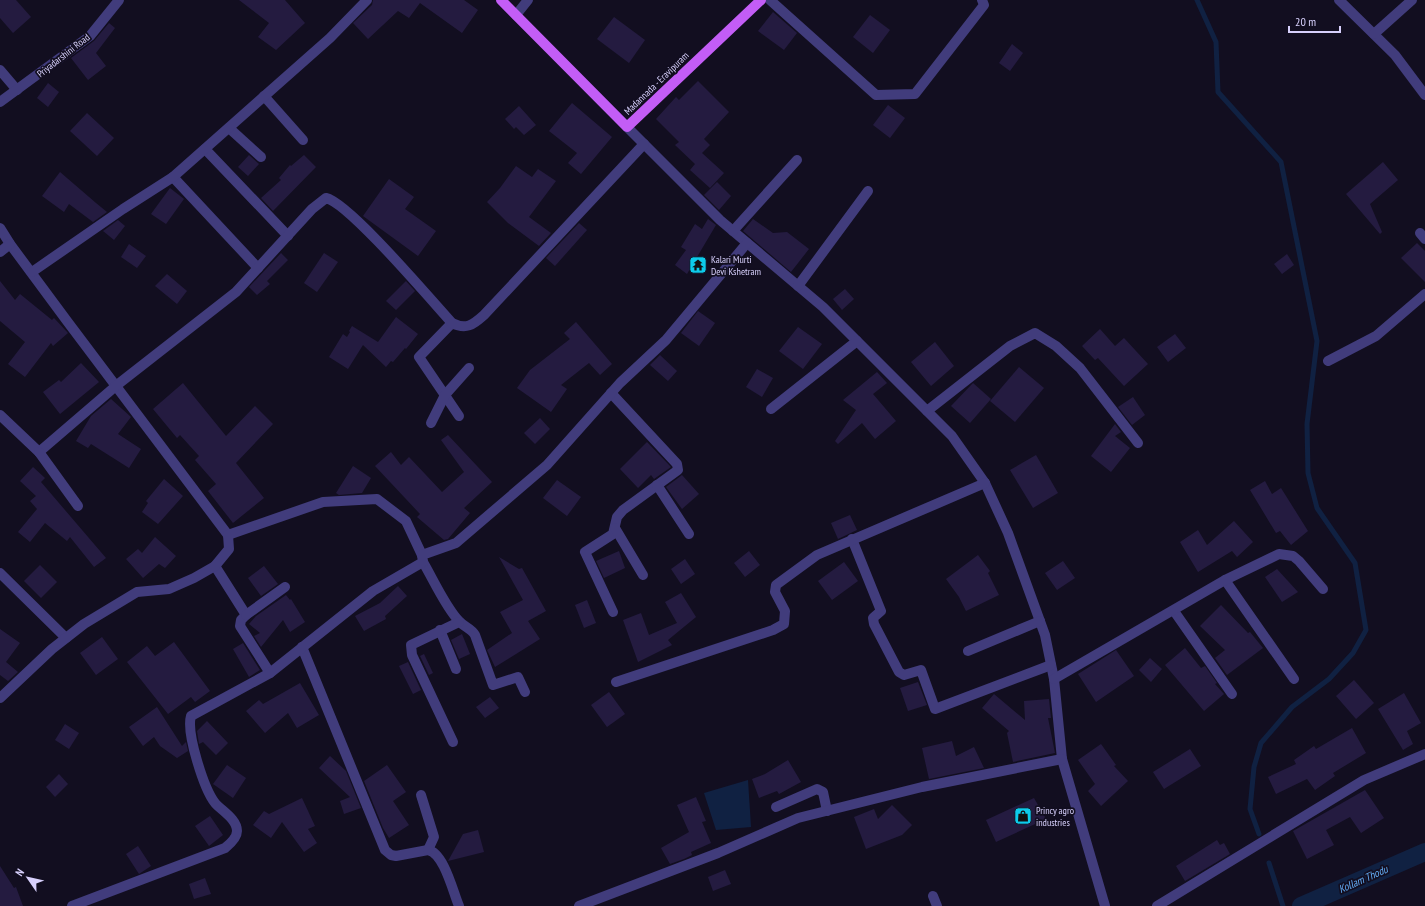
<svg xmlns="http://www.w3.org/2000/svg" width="1425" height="906" font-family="'PT Sans Narrow',sans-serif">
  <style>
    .water { fill: #102142 }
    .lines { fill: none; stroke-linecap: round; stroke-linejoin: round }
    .stream { stroke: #102142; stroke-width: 5 }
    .canal { stroke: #102142; stroke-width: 18 }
    .building { fill: #241b40 }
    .minor { stroke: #413c7c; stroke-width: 10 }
    .major { stroke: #c35df6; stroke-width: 10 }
    .labels { text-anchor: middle; stroke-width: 3.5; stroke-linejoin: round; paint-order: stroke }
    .street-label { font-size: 10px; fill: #d7d0fc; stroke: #120e20 }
    .poi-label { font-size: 10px; fill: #d7d0fc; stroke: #120e20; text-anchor: start }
    .water-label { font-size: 11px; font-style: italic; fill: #64adf6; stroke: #120e20 }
  </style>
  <rect width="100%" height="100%" fill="#120e20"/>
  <polygon class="water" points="748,780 751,827 716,830 704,793"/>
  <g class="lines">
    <g class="stream">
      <polyline points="1197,0 1216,42 1218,92 1281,162 1317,341 1307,424 1308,473 1317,508 1355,563 1366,630 1353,653 1329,679 1292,707 1261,743 1254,767 1250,809 1259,834"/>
      <polyline points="1269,863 1283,906"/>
    </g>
    <polyline class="canal" points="1301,906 1425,852"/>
  </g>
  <g class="building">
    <polygon points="0,0 16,0 31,17 13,33 0,18"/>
    <polygon points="239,0 285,0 305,23 276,50 258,37 269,23"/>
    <polygon points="373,0 464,0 478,10 462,33 420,3 409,18 398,11 368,39 353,23 372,5"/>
    <polygon points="773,12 797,33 784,50 758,31"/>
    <polygon points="870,15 890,30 873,53 853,37"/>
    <polygon points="614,17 645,40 629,63 597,39"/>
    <polygon points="109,23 115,28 96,53 106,66 88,80 71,58 94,41"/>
    <polygon points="1012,44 1023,53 1010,71 999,63"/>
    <polygon points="698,81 729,112 704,139 710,145 702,153 724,173 710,188 690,170 695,164 675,145 679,142 656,119 676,97 679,100"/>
    <polygon points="48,83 59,92 48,107 37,98"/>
    <polygon points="572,103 612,137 581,174 568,163 577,153 549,131"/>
    <polygon points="888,105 905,118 890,138 873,125"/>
    <polygon points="519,106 536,125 524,135 516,127 514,129 505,119"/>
    <polygon points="87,113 114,138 97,156 70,131"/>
    <polygon points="249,155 259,164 248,176 238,167"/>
    <polygon points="304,155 316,167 273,211 261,198 281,180 279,178 290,165 291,166"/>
    <polygon points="1383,162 1398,180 1370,204 1382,232 1380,234 1346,194"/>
    <polygon points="516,166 532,177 538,169 556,181 529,217 551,233 539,246 508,223 487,202 500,188"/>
    <polygon points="60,172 96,203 107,212 93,222 69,204 64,212 42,196"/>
    <polygon points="389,179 414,197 405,209 436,231 418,256 363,216"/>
    <polygon points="717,182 731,196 719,210 704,195"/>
    <polygon points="170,188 184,199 166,224 151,214"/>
    <polygon points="708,219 716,225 687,274 675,265 686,250 681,247 695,224 702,229"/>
    <polygon points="753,219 773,233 787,232 809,249 791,272 743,231"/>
    <polygon points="118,220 125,226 114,240 103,231"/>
    <polygon points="579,223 587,230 555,266 546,258"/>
    <polygon points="1417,243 1425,251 1425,282 1401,258"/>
    <polygon points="129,244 146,256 137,268 121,257"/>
    <polygon points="281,253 288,260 267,281 270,284 257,295 249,287"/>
    <polygon points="324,253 338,262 317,292 304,283"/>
    <polygon points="1287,254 1294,265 1282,274 1274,264"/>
    <polygon points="167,274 187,291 177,304 155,286"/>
    <polygon points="0,281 15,300 20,294 52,320 54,318 68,333 53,346 51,343 25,377 8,364 25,342 0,321"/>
    <polygon points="406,281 415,291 396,310 386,301"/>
    <polygon points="845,289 854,299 842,310 833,299"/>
    <polygon points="698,311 715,323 699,346 681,333"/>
    <polygon points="396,317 418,334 406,349 405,348 393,362 391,361 386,367 363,345 348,369 329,357 343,334 347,337 350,332 349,331 352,326 378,342"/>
    <polygon points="576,322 612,364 600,375 589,363 561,385 567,389 551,412 517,388 530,370 570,339 564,333"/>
    <polygon points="798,327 822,344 803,369 779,351"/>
    <polygon points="1100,329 1115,346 1124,338 1148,364 1124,386 1098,358 1095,360 1082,346"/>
    <polygon points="1175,334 1186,348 1168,362 1157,347"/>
    <polygon points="935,342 954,366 931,386 911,362"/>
    <polygon points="660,355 677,371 668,381 650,365"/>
    <polygon points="81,363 99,382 60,414 43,392 59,380 61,382"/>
    <polygon points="1019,367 1044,388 1015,422 990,401"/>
    <polygon points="757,369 773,378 762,397 746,387"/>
    <polygon points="877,372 887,383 873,394 896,421 875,439 862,423 838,444 835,441 856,410 843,400"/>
    <polygon points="183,383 226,436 255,406 273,424 236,463 264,498 233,523 208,491 216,484 195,460 199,456 180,435 177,438 153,409"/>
    <polygon points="973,383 991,399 970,423 951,406"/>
    <polygon points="1133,397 1145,415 1132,425 1118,407"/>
    <polygon points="111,399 131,417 118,434 141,449 129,468 91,444 88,448 76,441 91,416"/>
    <polygon points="540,418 550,429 535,444 524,433"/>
    <polygon points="1115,424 1121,432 1115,436 1130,448 1111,472 1091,456"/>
    <polygon points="448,435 492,482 464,508 470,513 448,539 444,540 417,517 420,514 375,466 391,452 401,465 409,457 442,492 464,472 441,440"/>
    <polygon points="647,442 671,467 654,479 651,475 638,488 620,469"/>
    <polygon points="1036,455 1058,493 1033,508 1010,470"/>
    <polygon points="353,466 371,478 362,493 339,495 336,493"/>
    <polygon points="33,467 45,478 41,482 106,558 94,567 70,537 67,541 45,523 30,542 18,532 37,509 30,501 36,496 20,481"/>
    <polygon points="682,475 699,494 682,509 666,487"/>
    <polygon points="164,479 183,496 158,524 142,512 148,503 146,501"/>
    <polygon points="557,480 581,497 567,516 543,498"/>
    <polygon points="1265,481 1272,494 1281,488 1308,531 1291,545 1280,531 1276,533 1250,490"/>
    <polygon points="850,515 857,530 838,539 831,523"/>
    <polygon points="1234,521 1253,542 1237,557 1232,551 1198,572 1180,542 1198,530 1207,545"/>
    <polygon points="155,537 176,556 165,568 159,564 143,578 126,559 138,549 142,553"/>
    <polygon points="619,551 625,568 604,578 596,561"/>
    <polygon points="749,551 760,565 745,577 734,563"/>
    <polygon points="978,555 990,571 988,573 999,595 966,611 959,597 946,579"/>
    <polygon points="499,557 519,569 522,568 546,611 528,621 540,639 495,667 487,650 512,633 500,612 523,600"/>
    <polygon points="685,559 695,574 681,584 671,569"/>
    <polygon points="1063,561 1075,578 1057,590 1045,573"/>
    <polygon points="844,562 858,581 832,600 818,581"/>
    <polygon points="40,565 57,582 41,598 24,581"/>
    <polygon points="264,566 278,584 261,596 248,578"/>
    <polygon points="1277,569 1298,592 1282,602 1265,577"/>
    <polygon points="398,586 407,596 385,616 386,619 364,631 355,616 380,603"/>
    <polygon points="681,593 696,617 668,640 672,645 638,662 623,620 641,613 649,635 677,623 665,602"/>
    <polygon points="286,595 290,600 291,599 305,622 290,632 283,620 261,647 254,636 260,633 249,624 256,616"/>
    <polygon points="587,600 596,623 584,628 575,605"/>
    <polygon points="1221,605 1248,633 1250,632 1263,648 1227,675 1215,658 1225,650 1200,626"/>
    <polygon points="0,629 20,643 6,662 18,672 8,681 0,675"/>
    <polygon points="462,634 470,654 459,659 451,640"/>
    <polygon points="102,637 118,659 96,675 80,653"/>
    <polygon points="174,642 210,691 195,702 191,697 168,714 127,662 147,646 155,656"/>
    <polygon points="243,643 260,670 249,677 233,649"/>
    <polygon points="1185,648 1201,668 1205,666 1217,683 1215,684 1224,694 1204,711 1165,665"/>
    <polygon points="1116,650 1134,676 1096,702 1078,674"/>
    <polygon points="424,654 433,673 429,675 420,656"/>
    <polygon points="1150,658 1162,669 1151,682 1139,670"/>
    <polygon points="408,662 421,690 413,694 399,666"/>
    <polygon points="1354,680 1374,703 1356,719 1336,696"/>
    <polygon points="918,682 927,705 908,711 900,688"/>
    <polygon points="300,683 319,715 297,728 288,713 265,733 246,711 259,700 263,704"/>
    <polygon points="609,692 625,714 607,727 591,705"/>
    <polygon points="1404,693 1421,723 1407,731 1413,744 1403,750 1378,709"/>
    <polygon points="994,694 1025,720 1024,701 1049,699 1051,718 1048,718 1055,753 1013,762 1007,733 1009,731 982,708"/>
    <polygon points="490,697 499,708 485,718 476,707"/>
    <polygon points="157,707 182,746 186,742 188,751 177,758 160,746 154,737 143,746 129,727"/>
    <polygon points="207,721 228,743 216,755 203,742 199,744 197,731"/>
    <polygon points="65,724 79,733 69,749 55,740"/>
    <polygon points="1352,728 1366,753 1333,773 1335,776 1315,790 1307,779 1276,794 1268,777 1296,764 1294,760 1314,746 1316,749"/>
    <polygon points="952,741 956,756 974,747 984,768 929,779 922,748"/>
    <polygon points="1101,744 1116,765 1114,766 1128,781 1101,806 1088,791 1095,784 1078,760"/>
    <polygon points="1190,749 1201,766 1164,789 1153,772"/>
    <polygon points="330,756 346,771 361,808 344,814 340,801 350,797 319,768"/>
    <polygon points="788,760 801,782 779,794 777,791 759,798 752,779 765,774"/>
    <polygon points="227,765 246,778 233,798 213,784"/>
    <polygon points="387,765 406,792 393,801 409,825 389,838 383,828 364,781"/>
    <polygon points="59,774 68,784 55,797 46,787"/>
    <polygon points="1365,790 1384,818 1361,833 1350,817 1326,830 1334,845 1307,859 1293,831"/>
    <polygon points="696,797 706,821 702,822 711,843 691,852 692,855 684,859 670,864 661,848 689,832 677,805"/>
    <polygon points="302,798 315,826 308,829 317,843 304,852 282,822 271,838 253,825 264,811 269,814"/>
    <polygon points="1034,798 1046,819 996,842 986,820"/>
    <polygon points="892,805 912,825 902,835 866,849 854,817 874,809 878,819"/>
    <polygon points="210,816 223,835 209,846 195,826"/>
    <polygon points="478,830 484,852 448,861 463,834"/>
    <polygon points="1217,840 1220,845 1224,843 1230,854 1185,881 1176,866"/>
    <polygon points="138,846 151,866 139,874 126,854"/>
    <polygon points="0,866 14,888 16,887 23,906 0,906"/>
    <polygon points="725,870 731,884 713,891 708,877"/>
    <polygon points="205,878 211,894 194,899 189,884"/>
  </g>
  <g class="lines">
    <g class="minor">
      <polyline points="770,0 876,95 915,94 984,5 982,0"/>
      <polyline points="1339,0 1395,55 1425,95"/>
      <polyline points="516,15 528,0"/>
      <polyline points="1374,34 1412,0"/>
      <polyline points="0,70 17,90"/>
      <polyline points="264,96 303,140"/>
      <polyline points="0,102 90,36 119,0"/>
      <polyline points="627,127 720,220 823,307 952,436 985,483 1008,533 1045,635 1054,679 1062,759 1105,906"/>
      <polyline points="229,128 261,157"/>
      <polyline points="205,149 288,236"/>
      <polyline points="173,177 258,268"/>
      <polyline points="0,228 10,244 67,321 228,535"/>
      <polyline points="733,231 797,160"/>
      <polyline points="1420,233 1425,239"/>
      <polyline points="0,252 10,244"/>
      <polyline points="32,272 123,209 173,177 330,38 367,0"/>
      <polyline points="798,286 868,191"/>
      <polyline points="452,323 419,357 459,416"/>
      <polyline points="1328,361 1376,336 1425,294"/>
      <polyline points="611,393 677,464 678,470 623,510 617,517 613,534 585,552 613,612"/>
      <polyline points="771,409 857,341"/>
      <polyline points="927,411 1010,346 1035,333 1056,346 1080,368 1138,443"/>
      <path d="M 0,415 L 39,452 L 117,385 L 236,292 L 312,209 L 326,198 C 349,203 431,300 452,323 C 466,330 473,325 484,315 L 644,144"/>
      <polyline points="431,423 445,395 469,368"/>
      <polyline points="39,452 78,506"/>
      <polyline points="657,485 689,534"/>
      <polyline points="615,528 643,575"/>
      <polyline points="852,539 881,611 873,618 874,624 899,672 904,675 921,670 935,709 1051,665"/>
      <path d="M 423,562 C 433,579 446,608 459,621 C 464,627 471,628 475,635 L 493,685 L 518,677 L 525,692"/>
      <polyline points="215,566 246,615 241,620 240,626 270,673"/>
      <polyline points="0,573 66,638"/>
      <polyline points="1225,580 1294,679"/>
      <polyline points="1174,611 1232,694"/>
      <polyline points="246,615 285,587"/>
      <polyline points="440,630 456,669"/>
      <path d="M 302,647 L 385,850 L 391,855 L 396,856 L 428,850 C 444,853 453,892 459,906"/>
      <polyline points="968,651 1040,621"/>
      <polyline points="1054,679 1225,580 1279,554 1293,556 1299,561 1323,589"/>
      <polyline points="616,682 773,630 784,624 785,611 775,592 776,585 817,555 985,483"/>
      <polyline points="0,698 52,649 84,624 137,592 169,589 194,578 215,566 229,549 228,535 323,502 377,499 406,521 422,555"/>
      <polyline points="453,742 412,655 411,645 459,622"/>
      <polyline points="421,795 434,837 428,850"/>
      <polyline points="776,807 817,789 823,792 827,811"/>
      <polyline points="933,896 937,906"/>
      <path d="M 72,906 L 225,848 C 230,844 237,838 237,831 C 237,819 222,811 215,803 C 204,789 186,733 191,716 L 270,673 L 373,591 L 423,562 L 422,555 L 456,543 L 547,465 L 620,383 L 666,340 L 747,243"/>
      <polyline points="579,906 718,853 798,818 922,787 1062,759"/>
      <polyline points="1157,906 1364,780 1425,754"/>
    </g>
    <polyline class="major" points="501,0 627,127 761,0"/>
  </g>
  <defs>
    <symbol id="temple-square" viewBox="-11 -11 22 22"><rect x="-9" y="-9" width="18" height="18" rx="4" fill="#0dcceb" stroke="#120e20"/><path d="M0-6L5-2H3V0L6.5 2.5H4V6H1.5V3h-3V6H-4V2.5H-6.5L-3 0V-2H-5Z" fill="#111"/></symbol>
    <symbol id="shop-square" viewBox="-11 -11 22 22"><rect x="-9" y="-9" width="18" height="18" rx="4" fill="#0dcceb" stroke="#120e20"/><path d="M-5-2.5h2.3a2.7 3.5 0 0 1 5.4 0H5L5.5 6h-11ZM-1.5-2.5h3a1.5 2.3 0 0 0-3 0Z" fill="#111"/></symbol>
  </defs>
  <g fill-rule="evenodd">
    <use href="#temple-square" x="688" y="255" width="20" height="20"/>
    <use href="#shop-square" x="1013" y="806" width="20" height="20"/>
  </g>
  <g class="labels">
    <g class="street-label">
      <text transform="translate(63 55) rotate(-38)" y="4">Priyadarshini Road</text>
      <text transform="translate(656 83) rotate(-44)" y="4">Madannada - Eravipuram</text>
    </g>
    <g class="poi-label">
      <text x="711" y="263">Kalari Murti<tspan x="711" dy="12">Devi Kshetram</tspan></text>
      <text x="1036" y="814">Princy agro<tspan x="1036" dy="12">industries</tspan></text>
    </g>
    <g class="water-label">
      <text transform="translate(1363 879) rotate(-24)" y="4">Kollam Thodu</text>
    </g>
  </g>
  <g transform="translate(28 878) rotate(304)" stroke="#120e20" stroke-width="3" paint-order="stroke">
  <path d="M0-3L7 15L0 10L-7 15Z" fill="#d7d0fc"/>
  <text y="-6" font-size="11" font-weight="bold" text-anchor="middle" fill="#d7d0fc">N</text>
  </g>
  <path d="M1289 26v6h51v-6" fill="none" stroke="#d7d0fc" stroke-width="2"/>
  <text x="1295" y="26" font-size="12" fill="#d7d0fc" stroke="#120e20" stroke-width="3" paint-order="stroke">20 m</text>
</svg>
